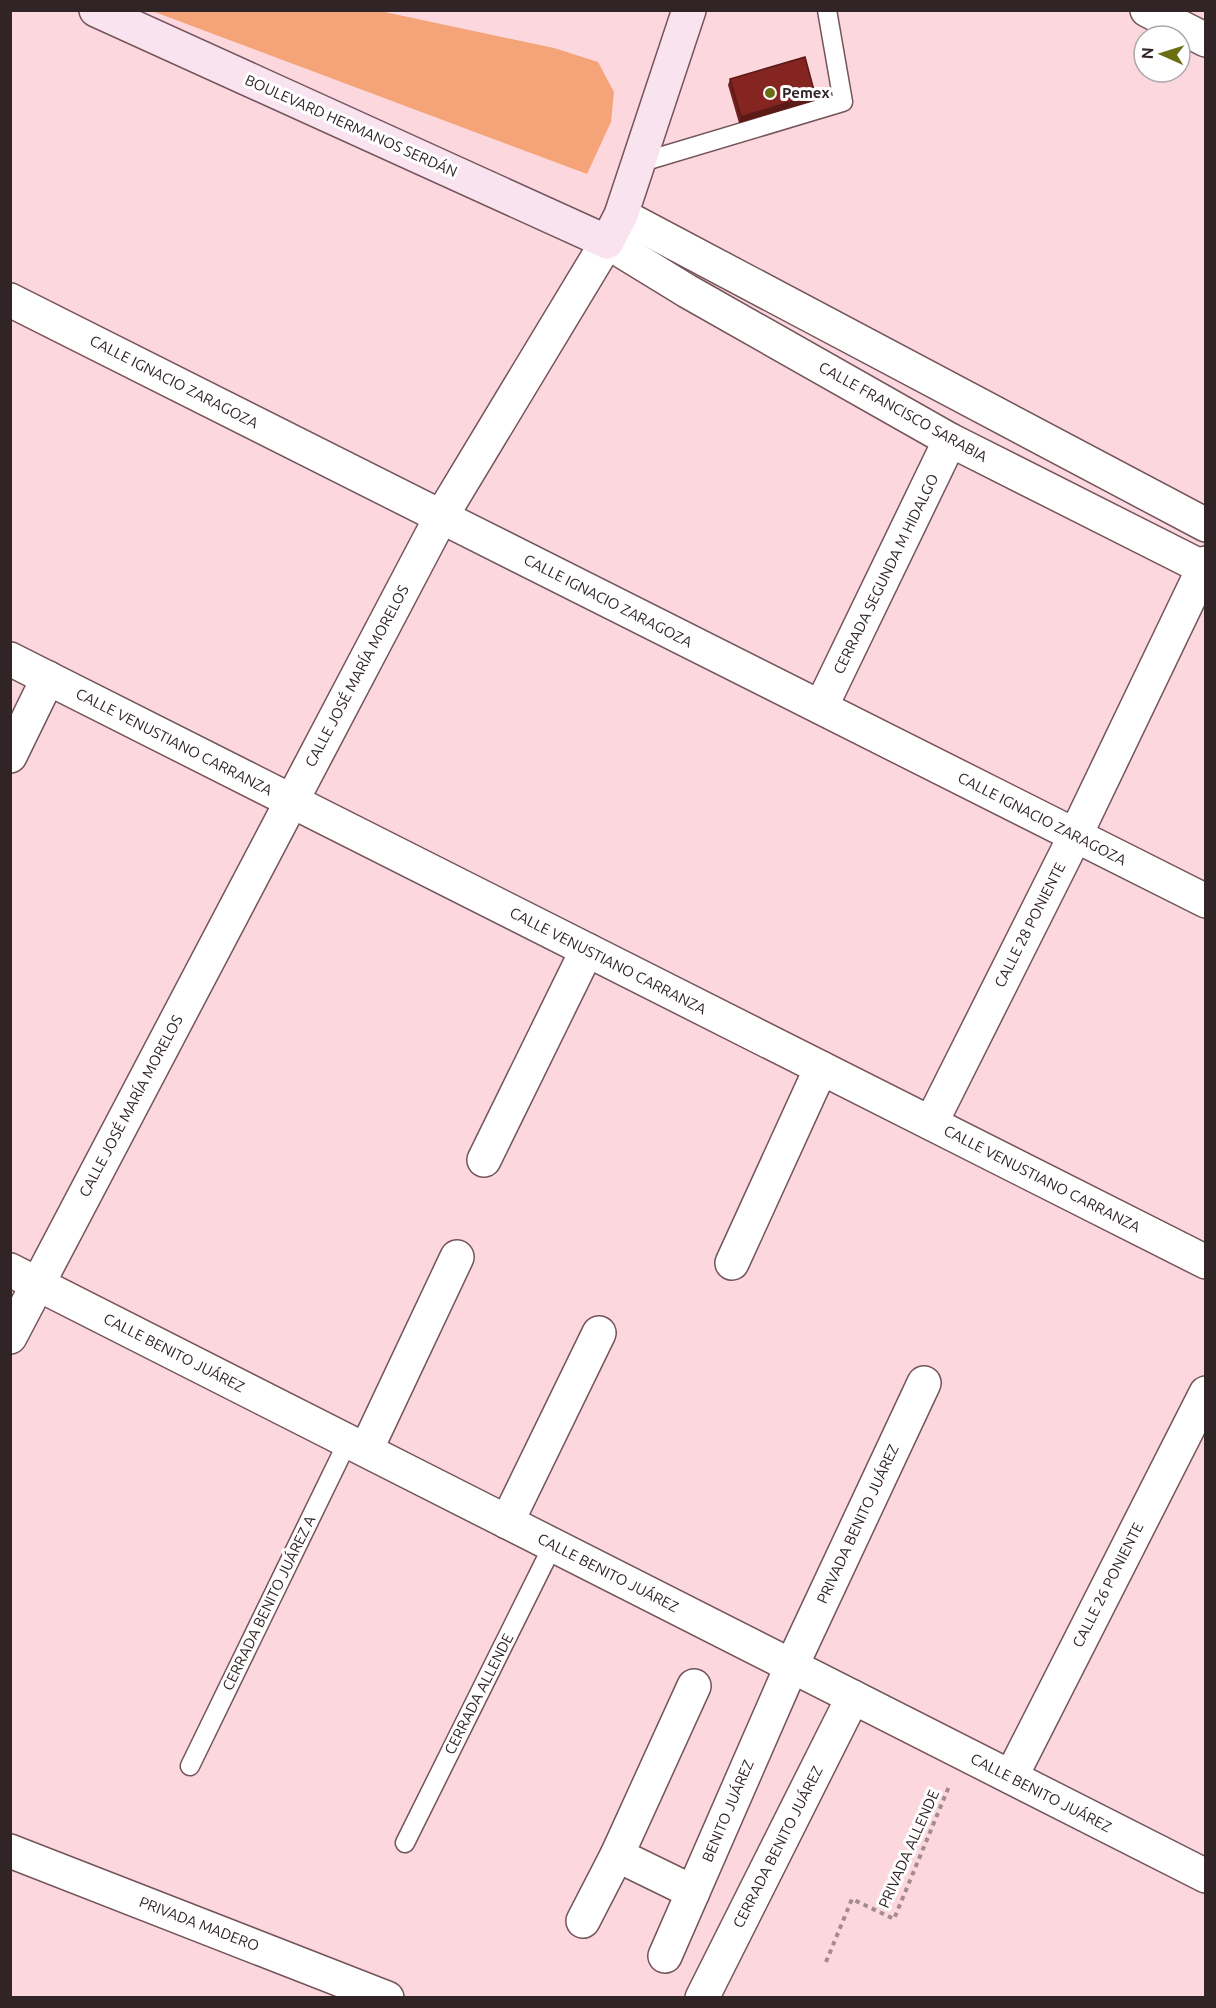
<svg xmlns="http://www.w3.org/2000/svg" width="1216" height="2008" font-family="Ubuntu,sans-serif">
  <style>
    .green { fill: #f5a479 }
    .lines { fill: none; stroke-linecap: round; stroke-linejoin: round }
    .lane-casing { stroke: #73545a; stroke-width: 21 }
    .street-casing { stroke: #73545a; stroke-width: 36 }
    .secondary-casing { stroke: #73545a; stroke-width: 36 }
    .path { stroke: #a58b8f; stroke-width: 4; stroke-dasharray: 4.5 4.5; stroke-linecap: butt }
    .lane { stroke: #fff; stroke-width: 18 }
    .street { stroke: #fff; stroke-width: 33 }
    .secondary { stroke: #f8e3ef; stroke-width: 33 }
    .wall { fill: #72201c }
    .shaded-wall { fill: #5c1a17 }
    .building { fill: #842521; stroke: #5c1a17; stroke-width: 1.5 }
    .poi-dot { fill: #6b6f14; stroke: #fff; stroke-width: 2 }
    .labels { text-anchor: middle; stroke-width: 6; stroke-linejoin: round; paint-order: stroke }
    .poi-label { font-size: 15px; font-weight: bold; fill: #312426; stroke: #fff; text-anchor: start }
    .street-label { font-size: 15px; fill: #312426; stroke: #fff }
  </style>
  <rect width="100%" height="100%" fill="#fcd8de"/>
  <polygon class="green" points="152,11 380,11 554,48 598,62 614,92 611,122 587,174"/>
  <g class="lines">
    <defs>
      <g id="lane">
        <polyline points="639,163 843,102 827,10"/>
        <polyline points="190,1766 348,1441"/>
        <polyline points="405,1843 553,1545"/>
      </g>
      <g id="street">
        <polyline points="1147,10 1206,40"/>
        <polyline points="621,215 1206,525"/>
        <polyline points="10,300 1206,901"/>
        <polyline points="10,659 1206,1262"/>
        <polyline points="821,707 950,440"/>
        <polyline points="10,756 48,678"/>
        <polyline points="931,1123 1075,836 1206,563"/>
        <polyline points="484,1160 587,950"/>
        <polyline points="732,1263 821,1068"/>
        <polyline points="10,1270 1206,1876"/>
        <polyline points="10,1337 441,517 607,242 687,291 950,440 1206,569"/>
        <polyline points="366,1450 457,1257"/>
        <polyline points="507,1522 599,1333"/>
        <polyline points="1011,1777 1206,1393"/>
        <polyline points="10,1851 387,1998"/>
        <polyline points="693,1892 617,1855 694,1686"/>
        <polyline points="583,1921 617,1855"/>
        <polyline points="665,1956 792,1665 924,1383"/>
        <polyline points="702,1998 853,1697"/>
      </g>
      <polyline id="secondary" points="96,10 607,242 621,215 689,10"/>
    </defs>
    <use href="#lane" class="lane-casing"/>
    <use href="#street" class="street-casing"/>
    <use href="#secondary" class="secondary-casing"/>
    <polyline class="path" points="826,1962 852,1899 894,1919 950,1784"/>
    <use href="#lane" class="lane"/>
    <use href="#street" class="street"/>
    <use href="#secondary" class="secondary"/>
  </g>
  <polygon class="wall" points="730,79 813,101 739,123 728,85"/>
  <polygon class="shaded-wall" points="815,94 813,101 739,123 741,117"/>
  <polygon class="building" points="805,57 815,94 741,117 730,79"/>
  <circle class="poi-dot" cx="770" cy="93" r="6"/>
  <g class="labels">
    <g class="poi-label">
      <text x="782" y="98">Pemex</text>
    </g>
    <g class="street-label">
      <text transform="translate(351 126) rotate(24)" y="5">BOULEVARD HERMANOS SERDÁN</text>
      <text transform="translate(174 382) rotate(27)" y="5">CALLE IGNACIO ZARAGOZA</text>
      <text transform="translate(903 412) rotate(29)" y="5">CALLE FRANCISCO SARABIA</text>
      <text transform="translate(886 574) rotate(-64)" y="5">CERRADA SEGUNDA M HIDALGO</text>
      <text transform="translate(608 601) rotate(27)" y="5">CALLE IGNACIO ZARAGOZA</text>
      <text transform="translate(357 676) rotate(-62)" y="5">CALLE JOSÉ MARÍA MORELOS</text>
      <text transform="translate(174 742) rotate(27)" y="5">CALLE VENUSTIANO CARRANZA</text>
      <text transform="translate(1042 819) rotate(27)" y="5">CALLE IGNACIO ZARAGOZA</text>
      <text transform="translate(1030 925) rotate(-63)" y="5">CALLE 28 PONIENTE</text>
      <text transform="translate(608 961) rotate(27)" y="5">CALLE VENUSTIANO CARRANZA</text>
      <text transform="translate(131 1106) rotate(-62)" y="5">CALLE JOSÉ MARÍA MORELOS</text>
      <text transform="translate(1042 1179) rotate(27)" y="5">CALLE VENUSTIANO CARRANZA</text>
      <text transform="translate(174 1353) rotate(27)" y="5">CALLE BENITO JUÁREZ</text>
      <text transform="translate(858 1524) rotate(-65)" y="5">PRIVADA BENITO JUÁREZ</text>
      <text transform="translate(608 1573) rotate(27)" y="5">CALLE BENITO JUÁREZ</text>
      <text transform="translate(1108 1585) rotate(-63)" y="5">CALLE 26 PONIENTE</text>
      <text transform="translate(269 1603) rotate(-64)" y="5">CERRADA BENITO JUÁREZ A</text>
      <text transform="translate(479 1694) rotate(-63)" y="5">CERRADA ALLENDE</text>
      <text transform="translate(1041 1793) rotate(27)" y="5">CALLE BENITO JUÁREZ</text>
      <text transform="translate(728 1811) rotate(-67)" y="5">BENITO JUÁREZ</text>
      <text transform="translate(778 1847) rotate(-63)" y="5">CERRADA BENITO JUÁREZ</text>
      <text transform="translate(909 1849) rotate(-66)" y="5">PRIVADA ALLENDE</text>
      <text transform="translate(199 1924) rotate(21)" y="5">PRIVADA MADERO</text>
    </g>
  </g>
  <rect width="1216" height="2008" fill="none" stroke="#312426" stroke-width="24"/>
  <g transform="translate(1162 54) rotate(273)"><circle r="28" fill="#ffffff" stroke="#ada7a8" stroke-width="1.5"/>
  <path d="M0-4.5L10 22L0 15L-10 22Z" fill="#6b6f14"/>
  <text y="-9" font-size="16" font-weight="bold" text-anchor="middle" fill="#312426">N</text>
  </g>
</svg>
